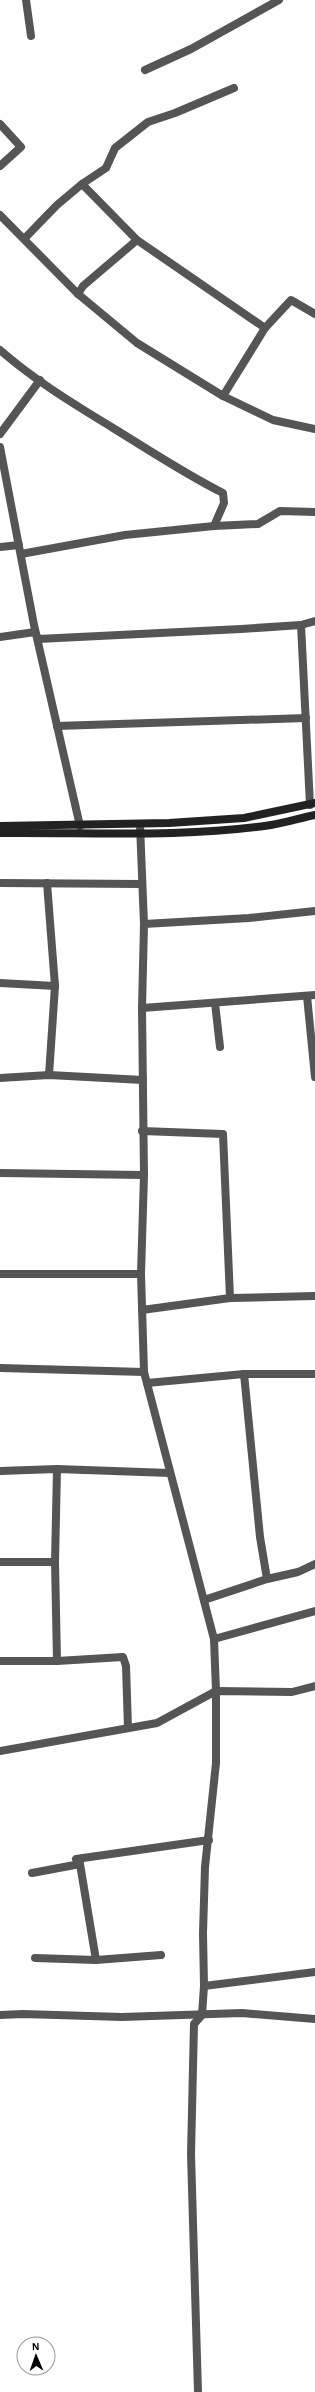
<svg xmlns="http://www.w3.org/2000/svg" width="315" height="2392" font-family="'Alegreya Sans',sans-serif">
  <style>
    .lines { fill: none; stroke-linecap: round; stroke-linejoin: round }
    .street { stroke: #555; stroke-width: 8 }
    .secondary { stroke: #222; stroke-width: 8 }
  </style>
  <rect width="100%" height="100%" fill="#fff"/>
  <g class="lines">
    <g class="street">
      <polyline points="26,0 31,36"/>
      <polyline points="145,70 191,49 279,0"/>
      <polyline points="0,124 21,147 0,166"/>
      <polyline points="82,184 137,240 265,328 223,396"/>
      <polyline points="0,215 78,294 137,343 223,396 273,420 315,429"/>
      <polyline points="24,239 57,205 82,184 106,168 115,148 148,122 175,113 234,88"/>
      <polyline points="78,294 83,286 137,240"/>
      <polyline points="265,328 291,300 315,314"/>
      <path d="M 0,350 C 34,380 74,404 113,428 C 149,450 185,474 223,493 L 224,503 L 214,526"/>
      <polyline points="0,434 40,380"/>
      <polyline points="0,447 34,625 80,826"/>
      <polyline points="0,547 19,545"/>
      <polyline points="21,554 125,535 214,526 258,524 280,511 315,512"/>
      <polyline points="301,625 310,805"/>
      <polyline points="0,637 35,632 38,639 241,629 301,625 315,621"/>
      <polyline points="57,726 306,718"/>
      <polyline points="140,825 144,924 142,1008 144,1175 141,1274 144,1372 214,1639 216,1691 216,1763 205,1867 203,1933 204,1986 202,2015 194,2024 191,2154 198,2392"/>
      <polyline points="0,883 142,884"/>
      <polyline points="47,883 55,986 49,1075"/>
      <polyline points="144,924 249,918 315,911"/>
      <polyline points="0,983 55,986"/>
      <polyline points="307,996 315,1077"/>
      <polyline points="215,1003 220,1047"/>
      <polyline points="142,1008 315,995"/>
      <polyline points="0,1078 49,1075 143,1080"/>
      <polyline points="142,1131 223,1134 230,1298"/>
      <polyline points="0,1173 144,1175"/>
      <polyline points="0,1274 141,1274"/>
      <polyline points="142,1310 230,1298 315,1296"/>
      <polyline points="0,1368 144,1372"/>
      <polyline points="244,1374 260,1537 267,1579"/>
      <polyline points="147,1383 244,1374 315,1374"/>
      <polyline points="57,1469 55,1562 57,1661"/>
      <polyline points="0,1471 57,1469 170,1473"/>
      <polyline points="0,1562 55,1562"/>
      <polyline points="204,1600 267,1579 298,1572 315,1564"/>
      <polyline points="214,1639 315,1611"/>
      <polyline points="0,1661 57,1661 123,1657 126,1666 128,1728"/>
      <polyline points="0,1751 157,1723 216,1691 292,1692 315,1686"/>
      <polyline points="80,1864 96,1960"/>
      <polyline points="32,1873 80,1864 76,1859 209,1840"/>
      <polyline points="35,1958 96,1960 161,1955"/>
      <polyline points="204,1986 315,1972"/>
      <polyline points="0,2015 23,2014 122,2017 242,2013 315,2019"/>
    </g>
    <g class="secondary">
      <polyline points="0,826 169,823 244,818 315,803"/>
      <path d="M 0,833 C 89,832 183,838 271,825 C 285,823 300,818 315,815"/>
    </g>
  </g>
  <g transform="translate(36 2356) rotate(358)"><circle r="19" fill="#ffffff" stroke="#999999"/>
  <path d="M0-3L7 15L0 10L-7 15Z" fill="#000000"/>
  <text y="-6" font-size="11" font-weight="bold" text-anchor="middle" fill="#000000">N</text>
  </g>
</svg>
